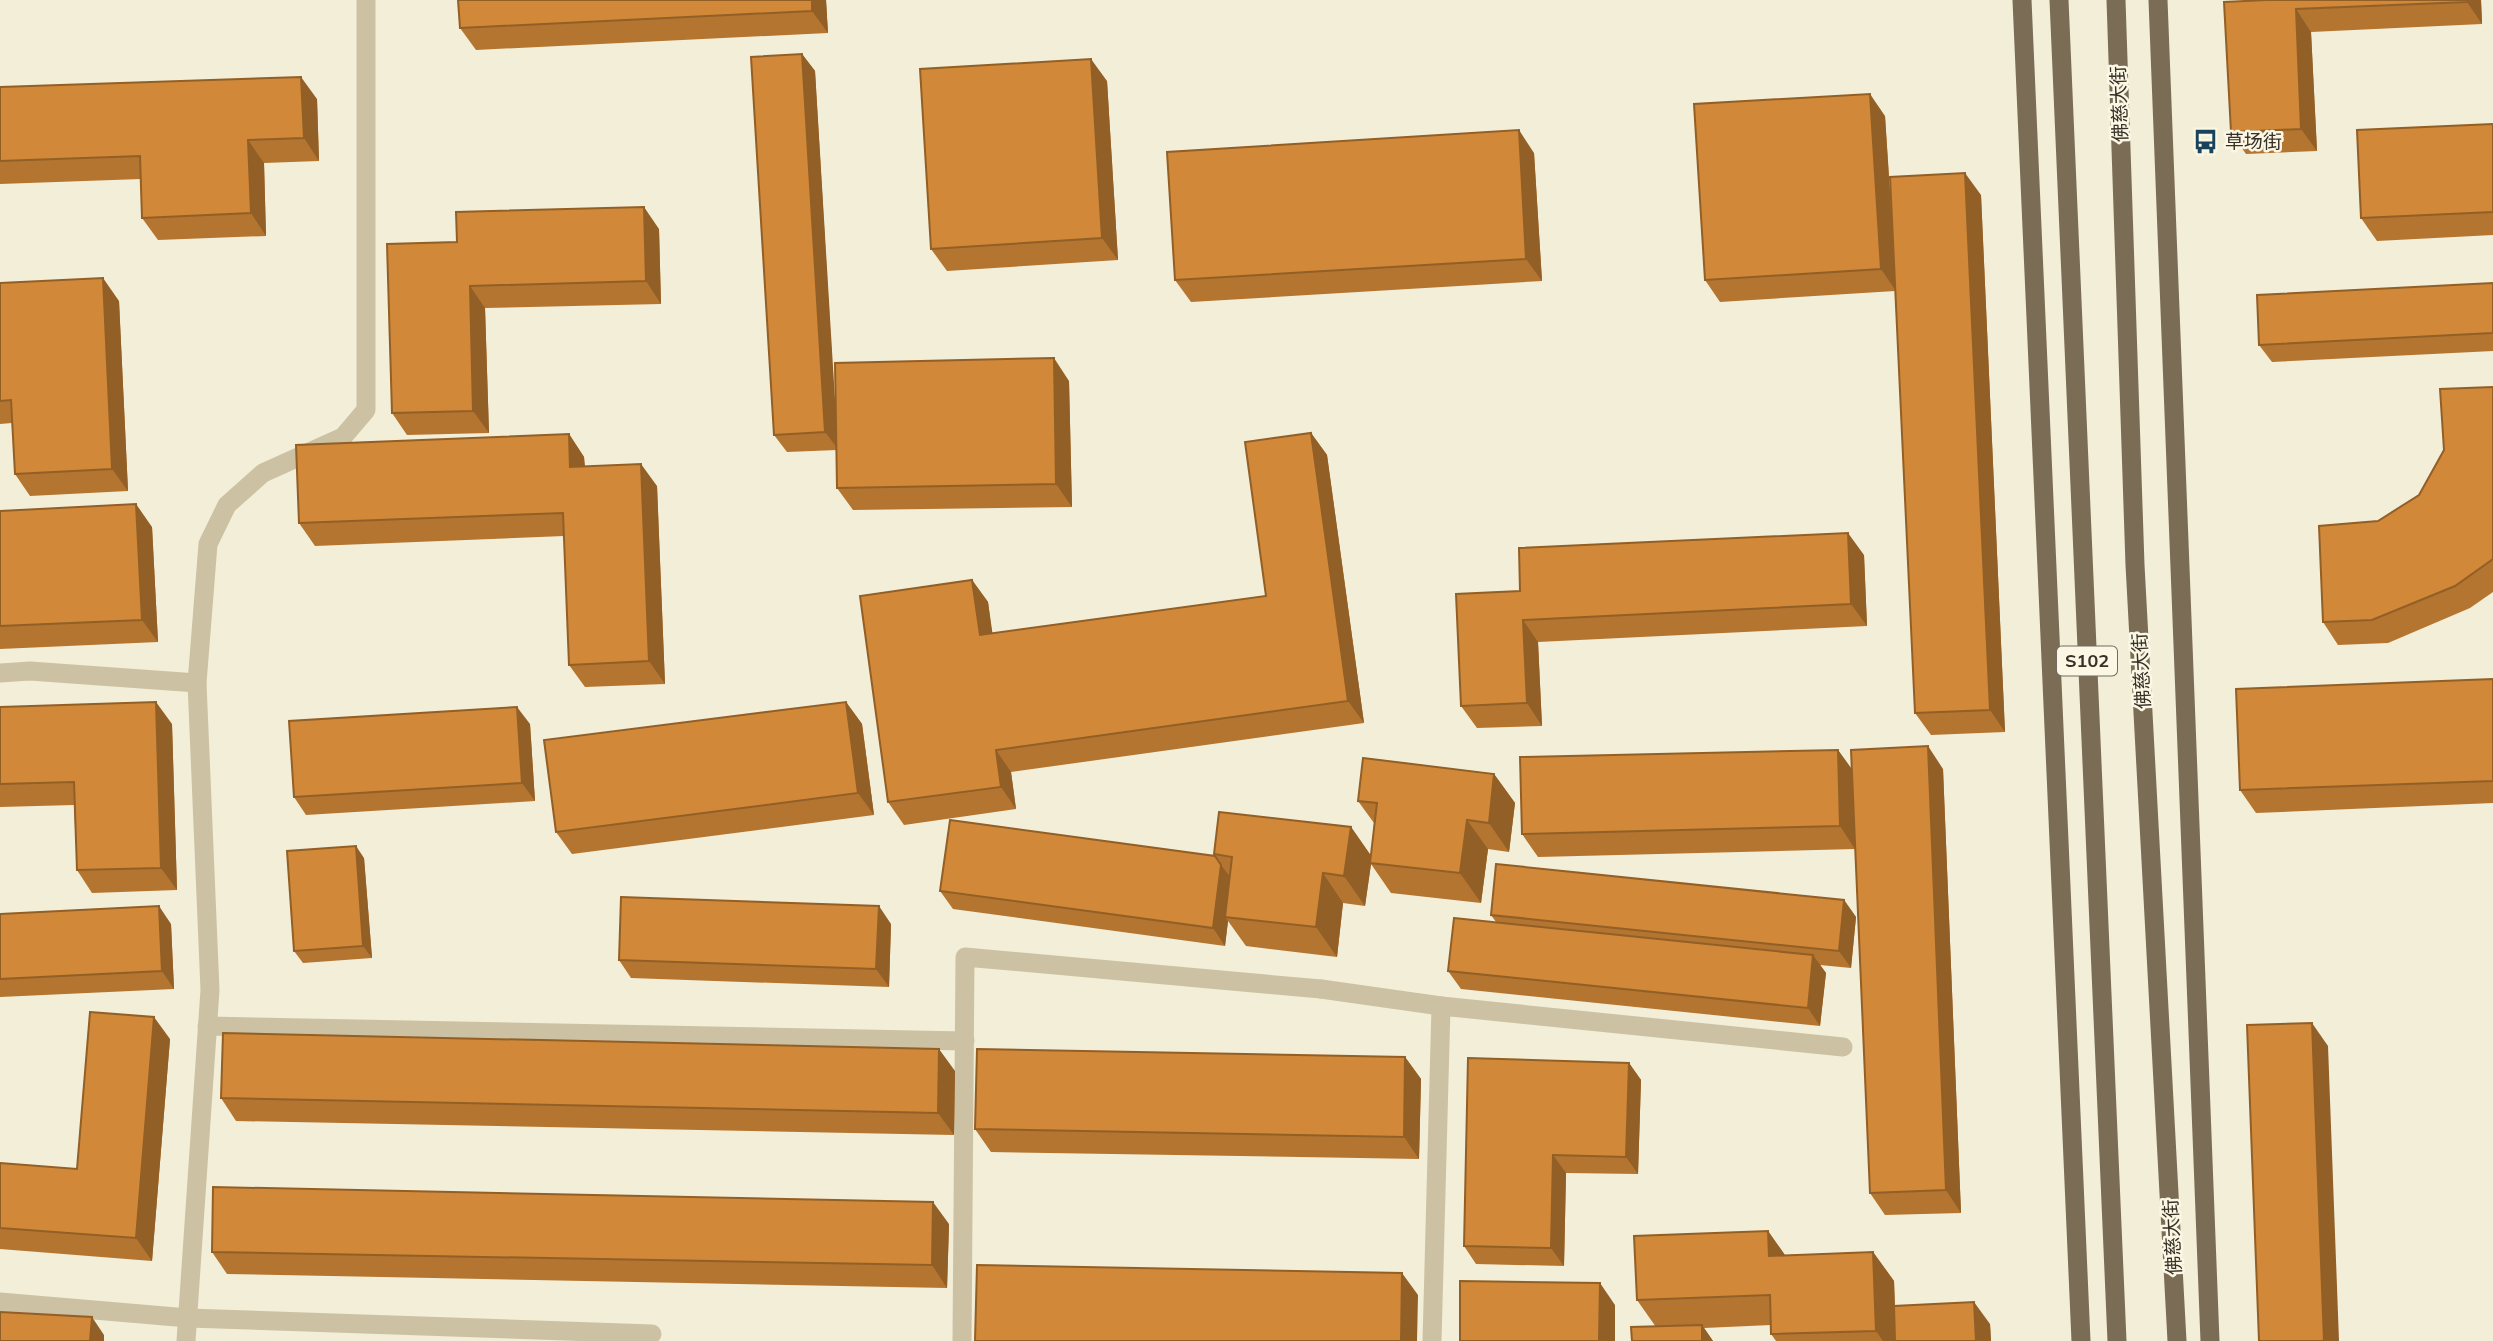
<svg xmlns="http://www.w3.org/2000/svg" width="2493" height="1341" font-family="Mulish,'Noto Sans SC',sans-serif">
  <style>
    .lines { fill: none; stroke-linecap: round; stroke-linejoin: round }
    .service { stroke: #ccc1a3; stroke-width: 19 }
    .minor { stroke: #ccc1a3; stroke-width: 19 }
    .primary { stroke: #7a6c55; stroke-width: 19 }
    .wall { fill: #b47530 }
    .shaded-wall { fill: #925f27 }
    .building { fill: #d18838; stroke: #925f27; stroke-width: 2 }
    .labels { text-anchor: middle; stroke-width: 5; stroke-linejoin: round; paint-order: stroke }
    .shield { fill: #fbf7e4; stroke: #716c5f; stroke-width: 2 }
    .shield-label { font-size: 18px; font-weight: bold; fill: #363026 }
    .street-label { font-size: 19px; fill: #363026; stroke: #fbf7e4 }
    .poi-label { font-size: 19px; fill: #363026; stroke: #fbf7e4; text-anchor: start }
  </style>
  <rect width="100%" height="100%" fill="#f3eed8"/>
  <g class="lines">
    <g class="service">
      <polyline points="197,683 208,544 227,505 263,473 343,437 366,410 366,0"/>
      <polyline points="1321,989 1441,1006"/>
      <polyline points="0,1302 188,1318"/>
      <polyline points="1432,1341 1441,1006 1843,1047"/>
    </g>
    <g class="minor">
      <polyline points="0,673 30,671 197,683 210,990 186,1341"/>
      <polyline points="207,1026 965,1041"/>
      <polyline points="188,1318 652,1334"/>
      <polyline points="962,1341 965,957 1321,989"/>
    </g>
    <g class="primary">
      <polyline points="2022,0 2081,1341"/>
      <polyline points="2059,0 2117,1341"/>
      <polyline points="2116,0 2135,565 2177,1341"/>
      <polyline points="2158,0 2210,1341"/>
    </g>
  </g>
  <g class="wall">
    <polygon points="458,0 826,0 828,33 476,50 460,28"/>
    <polygon points="2266,0 2481,0 2482,24 2311,32 2317,151 2246,154 2231,132"/>
    <polygon points="802,54 815,71 836,429 1069,381 1072,507 853,510 837,488 837,450 787,452 774,435"/>
    <polygon points="1107,81 1118,260 947,271 931,249"/>
    <polygon points="0,87 317,99 319,161 264,163 266,236 158,240 142,218 141,179 0,184"/>
    <polygon points="1885,116 1892,220 1981,195 2005,732 1931,735 1915,713 1895,291 1720,302 1705,280"/>
    <polygon points="2493,124 2493,235 2377,241 2361,218"/>
    <polygon points="1534,153 1542,281 1191,302 1175,280"/>
    <polygon points="659,229 661,304 485,308 489,433 407,435 392,413 457,242"/>
    <polygon points="0,283 119,301 128,491 30,496 15,474 12,423 0,424"/>
    <polygon points="2493,283 2493,351 2272,362 2259,345"/>
    <polygon points="2493,387 2493,592 2470,608 2388,643 2338,645 2323,622 2419,495"/>
    <polygon points="1311,433 1327,455 1364,723 1011,772 1016,809 904,825 888,802 972,580 988,602 992,634 1266,596"/>
    <polygon points="569,434 584,457 585,466 657,486 665,684 585,687 569,665 564,536 315,546 299,523"/>
    <polygon points="0,511 152,527 158,642 0,649"/>
    <polygon points="1864,555 1867,626 1538,642 1542,726 1477,728 1461,706 1520,591"/>
    <polygon points="2493,679 2493,803 2256,813 2240,790"/>
    <polygon points="846,702 862,724 874,815 572,854 556,832"/>
    <polygon points="0,707 172,724 177,890 92,893 77,870 74,805 0,807"/>
    <polygon points="530,724 535,801 306,815 294,797"/>
    <polygon points="1838,750 1852,770 1943,769 1961,1213 1885,1215 1870,1193 1855,849 1538,857 1522,834"/>
    <polygon points="1494,774 1515,803 1509,852 1488,849 1481,903 1391,893 1371,864 1365,906 1343,903 1337,957 1246,946 1228,921 1225,946 953,909 940,891 1215,856 1214,854 1351,827 1371,856 1374,823 1358,801"/>
    <polygon points="364,858 372,958 303,963 294,951"/>
    <polygon points="1844,900 1856,917 1851,968 1820,965 1826,973 1820,1026 1461,989 1448,971 1496,922 1491,915"/>
    <polygon points="0,914 171,924 174,989 0,997"/>
    <polygon points="891,924 889,987 631,978 619,960"/>
    <polygon points="170,1039 152,1261 0,1249 0,1163 77,1169"/>
    <polygon points="1405,1057 1421,1079 1419,1159 991,1152 975,1129"/>
    <polygon points="1629,1063 1641,1080 1638,1174 1566,1173 1564,1266 1476,1264 1464,1246"/>
    <polygon points="955,1071 954,1135 236,1121 221,1098"/>
    <polygon points="949,1224 947,1288 227,1274 212,1252"/>
    <polygon points="1768,1231 1785,1255 1873,1252 1894,1281 1895,1306 1990,1324 1991,1341 1776,1341 1771,1334 1771,1325 1704,1328 1713,1341 1656,1327 1637,1300"/>
  </g>
  <g class="shaded-wall">
    <polygon points="812,0 826,0 828,33 812,11"/>
    <polygon points="2467,0 2481,0 2482,24 2467,2"/>
    <polygon points="2296,9 2311,32 2317,151 2301,129"/>
    <polygon points="802,54 815,71 838,449 825,432"/>
    <polygon points="1091,59 1107,81 1118,260 1102,238"/>
    <polygon points="301,77 317,99 319,161 304,138"/>
    <polygon points="1870,94 1885,116 1896,291 1881,269"/>
    <polygon points="1519,130 1534,153 1542,281 1526,259"/>
    <polygon points="248,140 264,163 266,236 251,213"/>
    <polygon points="1965,173 1981,195 2005,732 1990,710"/>
    <polygon points="644,207 659,229 661,304 646,281"/>
    <polygon points="103,278 119,301 128,491 112,469"/>
    <polygon points="470,286 485,308 489,433 473,411"/>
    <polygon points="1054,358 1069,381 1072,507 1056,484"/>
    <polygon points="1311,433 1327,455 1364,723 1348,701"/>
    <polygon points="569,434 584,457 586,489 570,467"/>
    <polygon points="641,464 657,486 665,684 649,661"/>
    <polygon points="136,504 152,527 158,642 142,620"/>
    <polygon points="1848,533 1864,555 1867,626 1851,604"/>
    <polygon points="972,580 988,602 996,658 980,635"/>
    <polygon points="1523,620 1538,642 1542,726 1527,703"/>
    <polygon points="156,702 172,724 177,890 161,868"/>
    <polygon points="846,702 862,724 874,815 858,793"/>
    <polygon points="517,707 530,724 535,801 522,783"/>
    <polygon points="1928,746 1943,769 1961,1213 1946,1190"/>
    <polygon points="996,750 1011,772 1016,809 1001,787"/>
    <polygon points="1838,750 1854,772 1855,849 1840,826"/>
    <polygon points="1494,774 1515,803 1509,852 1489,823"/>
    <polygon points="1467,820 1488,849 1481,903 1460,873"/>
    <polygon points="1351,827 1372,857 1365,906 1344,876"/>
    <polygon points="356,846 364,858 372,958 363,946"/>
    <polygon points="1221,865 1234,882 1225,917 1228,921 1225,946 1213,928"/>
    <polygon points="1323,873 1343,903 1337,957 1316,927"/>
    <polygon points="1844,900 1856,917 1851,968 1839,951"/>
    <polygon points="159,906 171,924 174,989 162,971"/>
    <polygon points="879,906 891,924 889,987 876,969"/>
    <polygon points="1813,955 1826,973 1820,1026 1808,1008"/>
    <polygon points="154,1017 170,1039 152,1261 136,1238"/>
    <polygon points="2312,1023 2328,1046 2339,1341 2324,1341"/>
    <polygon points="939,1049 955,1071 954,1135 938,1113"/>
    <polygon points="1405,1057 1421,1079 1419,1159 1404,1137"/>
    <polygon points="1629,1063 1641,1080 1638,1174 1626,1157"/>
    <polygon points="1553,1155 1566,1173 1564,1266 1551,1248"/>
    <polygon points="933,1202 949,1224 947,1288 932,1265"/>
    <polygon points="1768,1231 1789,1261 1769,1256"/>
    <polygon points="1873,1252 1894,1281 1896,1341 1883,1341 1876,1331"/>
    <polygon points="1402,1273 1418,1295 1417,1341 1401,1341"/>
    <polygon points="1600,1283 1615,1305 1615,1341 1599,1341"/>
    <polygon points="1974,1302 1990,1324 1991,1341 1976,1341"/>
    <polygon points="92,1317 104,1335 104,1341 90,1341"/>
    <polygon points="1702,1325 1713,1341 1702,1341"/>
  </g>
  <g class="building">
    <polygon points="458,0 812,0 812,11 460,28"/>
    <polygon points="2266,0 2467,0 2467,2 2296,9 2301,129 2231,132 2224,2"/>
    <polygon points="802,54 825,432 774,435 751,57"/>
    <polygon points="1091,59 1102,238 931,249 920,69"/>
    <polygon points="301,77 304,138 248,140 251,213 142,218 140,156 0,161 0,87"/>
    <polygon points="1870,94 1881,269 1705,280 1694,104"/>
    <polygon points="2493,124 2493,212 2361,218 2357,130"/>
    <polygon points="1519,130 1526,259 1175,280 1167,152"/>
    <polygon points="1965,173 1990,710 1915,713 1890,177"/>
    <polygon points="644,207 646,281 470,286 473,411 392,413 387,244 457,242 456,212"/>
    <polygon points="103,278 112,469 15,474 11,400 0,401 0,283"/>
    <polygon points="2493,283 2493,333 2259,345 2257,295"/>
    <polygon points="1054,358 1056,484 837,488 835,363"/>
    <polygon points="2493,387 2493,559 2455,586 2372,620 2323,622 2319,526 2378,521 2419,495 2444,450 2440,389"/>
    <polygon points="1311,433 1348,701 996,750 1001,787 888,802 860,596 972,580 980,635 1266,596 1245,442"/>
    <polygon points="569,434 570,467 641,464 649,661 569,665 563,513 299,523 296,445"/>
    <polygon points="136,504 142,620 0,626 0,511"/>
    <polygon points="1848,533 1851,604 1523,620 1527,703 1461,706 1456,594 1520,591 1519,548"/>
    <polygon points="2493,679 2493,781 2240,790 2236,689"/>
    <polygon points="156,702 161,868 77,870 74,782 0,784 0,707"/>
    <polygon points="846,702 858,793 556,832 544,740"/>
    <polygon points="517,707 522,783 294,797 289,721"/>
    <polygon points="1928,746 1946,1190 1870,1193 1851,750"/>
    <polygon points="1838,750 1840,826 1522,834 1520,757"/>
    <polygon points="1363,758 1494,774 1489,823 1467,820 1460,873 1370,863 1377,803 1358,801"/>
    <polygon points="1219,812 1351,827 1344,876 1323,873 1316,927 1225,917 1232,857 1214,854"/>
    <polygon points="950,820 1215,856 1221,865 1213,928 940,891"/>
    <polygon points="356,846 363,946 294,951 287,851"/>
    <polygon points="1496,864 1844,900 1839,951 1491,915"/>
    <polygon points="621,897 879,906 876,969 619,960"/>
    <polygon points="159,906 162,971 0,979 0,914"/>
    <polygon points="1454,918 1813,955 1808,1008 1448,971"/>
    <polygon points="90,1012 154,1017 136,1238 0,1228 0,1163 77,1169"/>
    <polygon points="2312,1023 2324,1341 2259,1341 2247,1025"/>
    <polygon points="223,1033 939,1049 938,1113 221,1098"/>
    <polygon points="977,1049 1405,1057 1404,1137 975,1129"/>
    <polygon points="1468,1058 1629,1063 1626,1157 1553,1155 1551,1248 1464,1246"/>
    <polygon points="213,1187 933,1202 932,1265 212,1252"/>
    <polygon points="1768,1231 1769,1256 1873,1252 1876,1331 1771,1334 1770,1295 1637,1300 1634,1236"/>
    <polygon points="977,1265 1402,1273 1401,1341 975,1341"/>
    <polygon points="1460,1281 1600,1283 1599,1341 1460,1341"/>
    <polygon points="1974,1302 1976,1341 1895,1341 1894,1306"/>
    <polygon points="0,1312 92,1317 90,1341 0,1341"/>
    <polygon points="1702,1325 1702,1341 1632,1341 1631,1327"/>
  </g>
  <defs>
    <symbol id="bus-bare" viewBox="-9 -9 18 18"><path d="M-5-6H5V4H4V6H2V4H-2V6H-4V4H-5ZM-3.5-4V0h7V-4ZM-3.5 1.2v1.5H-2V1.2ZM2 1.2v1.5H3.5V1.2Z" fill="#18445b" stroke="#fbf7e4" stroke-width="2.5" paint-order="stroke"/></symbol>
  </defs>
  <g fill-rule="evenodd">
    <use href="#bus-bare" x="2188" y="124" width="35" height="35"/>
  </g>
  <g class="labels">
    <rect class="shield" x="2057" y="646.5" width="60" height="29" rx="5"/>
    <g class="shield-label">
      <text x="2087" y="667">S102</text>
    </g>
    <g class="street-label">
      <text transform="translate(2119 104) rotate(-92)" y="7">佛慈大街</text>
      <text transform="translate(2141 671) rotate(-93)" y="7">佛慈大街</text>
      <text transform="translate(2172 1237) rotate(-93)" y="7">佛慈大街</text>
    </g>
    <g class="poi-label">
      <text x="2225" y="148">草场街</text>
    </g>
  </g>
</svg>
